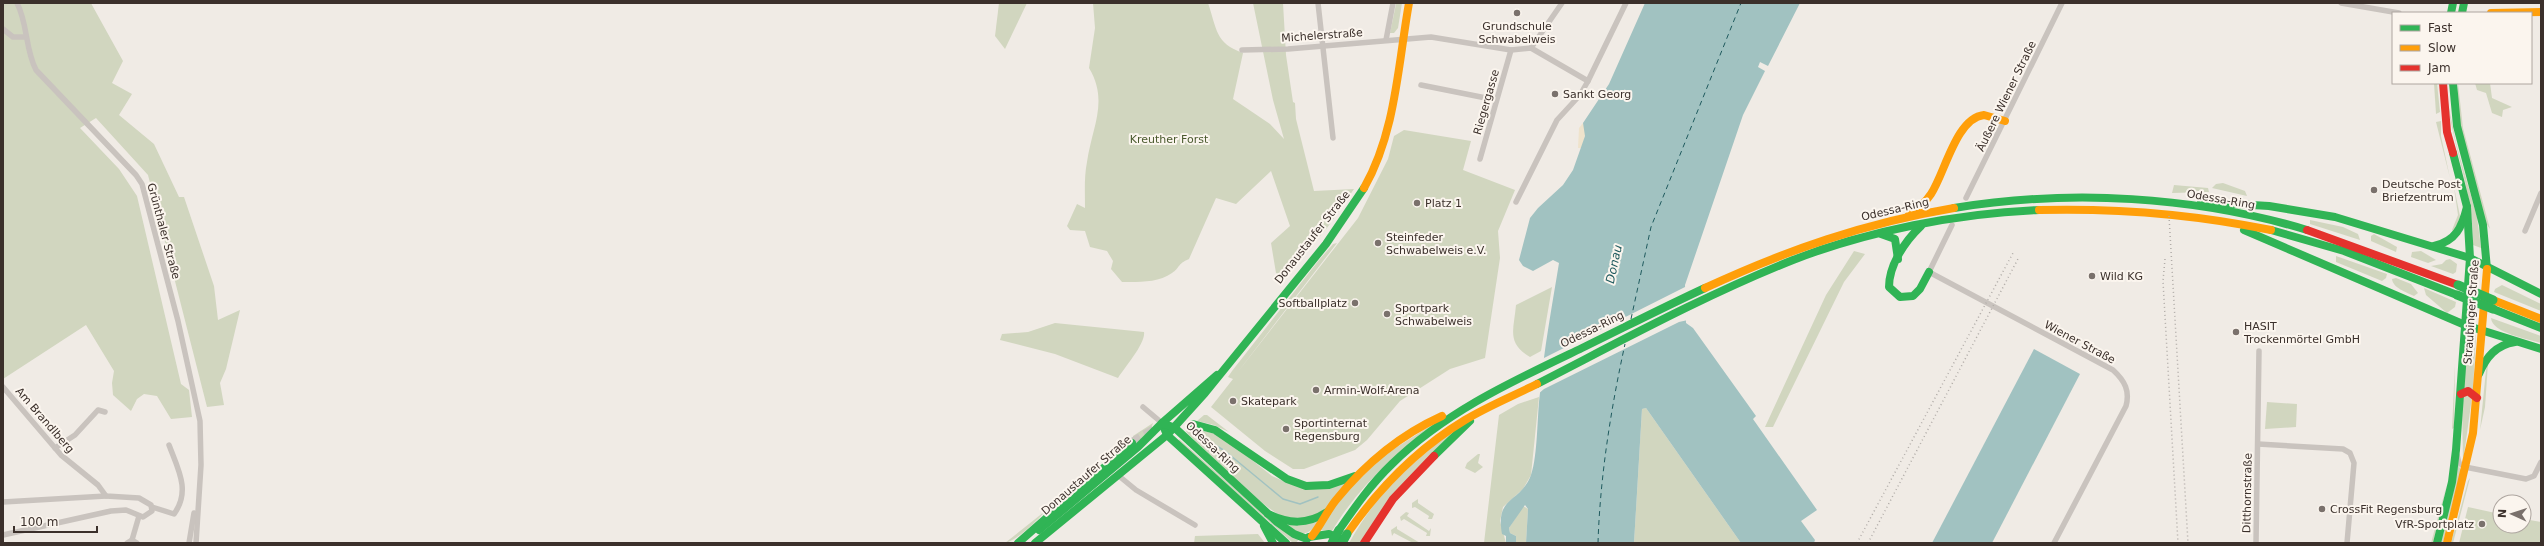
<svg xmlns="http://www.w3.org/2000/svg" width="2544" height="546" font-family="'DejaVu Sans',sans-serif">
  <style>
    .green { fill: #d1d6bf }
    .sand { fill: #efe3cc }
    .water { fill: #a1c2c1 }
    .pier { fill: #f0ebe5 }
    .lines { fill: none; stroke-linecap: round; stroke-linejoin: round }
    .stream { stroke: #a1c2c1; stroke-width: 1.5 }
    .ferry { stroke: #1f5a5e; stroke-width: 1; stroke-dasharray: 5 4; stroke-linecap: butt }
    .highway-tunnel { stroke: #ccc6c0; stroke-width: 10; stroke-dasharray: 10 5; stroke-linecap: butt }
    .street { stroke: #c9c3be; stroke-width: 5.5 }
    .fast { stroke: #30b455; stroke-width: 8 }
    .slow { stroke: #ff9f0a; stroke-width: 8 }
    .jam { stroke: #e5322d; stroke-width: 8 }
    .rail { stroke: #b1aca8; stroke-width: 1.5; stroke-dasharray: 1 3; stroke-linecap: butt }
    .fast-bridge { stroke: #30b455; stroke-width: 9 }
    .poi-dot { fill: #7a716c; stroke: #fbf5ee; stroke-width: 1.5 }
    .labels { text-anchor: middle; stroke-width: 4; stroke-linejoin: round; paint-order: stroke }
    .poi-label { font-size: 11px; fill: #3b302b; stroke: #fbf5ee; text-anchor: start }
    .street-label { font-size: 11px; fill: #3b302b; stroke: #fbf5ee }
    .park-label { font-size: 11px; fill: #4a5a2e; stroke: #fbf5ee }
    .water-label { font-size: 12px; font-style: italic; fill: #1f5a5e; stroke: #fbf5ee }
  </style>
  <rect width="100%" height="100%" fill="#f0ebe5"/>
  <g class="green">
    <polygon points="3,3 91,3 92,5 123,61 112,83 132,94 119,115 154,144 179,197 184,197 214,286 218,320 240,310 226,369 220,383 224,405 207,407 148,175 96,118 80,128 119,169 137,196 181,384 189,390 192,417 171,419 157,396 144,394 137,399 131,411 113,395 112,383 114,371 86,325 3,379"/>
    <polygon points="999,3 1027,3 1005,49 995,36"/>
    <path d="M 1093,3 L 1208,3 C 1217,29 1215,43 1243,53 L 1233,99 L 1270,124 L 1284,139 L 1273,100 L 1253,3 L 1283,3 L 1286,55 L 1293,102 L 1295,103 L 1296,119 L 1314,191 L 1354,189 L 1327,228 L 1283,277 L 1276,273 L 1271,243 L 1290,226 L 1271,171 L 1236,204 L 1216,198 L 1189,259 C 1177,264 1180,268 1172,273 C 1158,283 1138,282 1122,282 L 1111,269 L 1113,261 L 1107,251 L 1090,247 L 1085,231 L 1070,230 L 1067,226 L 1077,204 L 1085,208 C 1085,193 1084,177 1087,162 C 1092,127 1109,101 1089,68 L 1095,28 Z"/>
    <polygon points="1402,3 1398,28 1394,33 1390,33 1396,4"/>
    <polygon points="2434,83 2437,83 2440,112 2436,114"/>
    <polygon points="2458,83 2463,128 2490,229 2485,222 2458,119"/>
    <polygon points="2475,83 2490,83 2492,98 2512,107 2503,110 2502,117 2492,113 2486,93 2477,90"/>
    <path d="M 2447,98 L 2456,143 L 2477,217 L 2481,248 L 2473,245 C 2474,195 2453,148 2447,98 Z"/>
    <polygon points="2441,121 2441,136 2450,178 2436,122"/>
    <polygon points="1404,130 1471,141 1463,170 1515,190 1498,231 1500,258 1485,358 1450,369 1400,401 1367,440 1355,450 1304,469 1293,469 1265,451 1211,407 1233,379 1228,377 1232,371 1319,260 1333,244 1337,243 1237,373 1358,218 1388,159 1394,136"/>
    <polygon points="2223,183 2245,191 2247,196 2212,188 2216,184"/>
    <polygon points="2174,185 2208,188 2209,192 2172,193"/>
    <polygon points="2454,187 2460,216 2455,233 2452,230 2458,215"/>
    <polygon points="2310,220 2343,227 2358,234 2360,240 2310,224"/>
    <polygon points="2374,234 2397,247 2396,252 2371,241 2371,236"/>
    <polygon points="1854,251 1865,254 1844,282 1773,427 1765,427 1826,295"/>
    <polygon points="2421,251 2436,260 2428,263 2411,257 2412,252"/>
    <polygon points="2336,256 2387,274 2386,278 2382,281 2336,262"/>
    <polygon points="2450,259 2457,264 2456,272 2453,274 2431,266 2442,264 2446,260"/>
    <path d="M 2396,278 L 2411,284 L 2418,293 L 2414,296 C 2406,292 2393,288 2392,279 Z"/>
    <polygon points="2502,285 2541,304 2541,311 2494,292 2495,289"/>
    <path d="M 1552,287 L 1541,351 L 1530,357 C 1506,343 1514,329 1516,305 Z"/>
    <polygon points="2424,288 2456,302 2455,307 2447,313 2426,295"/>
    <path d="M 2491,318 L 2541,336 L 2541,343 C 2528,339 2492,333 2491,318 Z"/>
    <path d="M 1055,323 L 1144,332 C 1146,343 1125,367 1118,378 L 1055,354 L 1000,340 L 1002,334 L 1028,332 Z"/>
    <polygon points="2470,331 2476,335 2473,390 2463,389"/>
    <polygon points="2488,363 2485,407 2480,430 2486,370"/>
    <polygon points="2455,364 2454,428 2452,429"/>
    <polygon points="2465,394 2472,397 2463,462 2462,405"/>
    <polygon points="1539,397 1531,475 1523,489 1503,507 1500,521 1506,543 1484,543 1499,415 1518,404"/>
    <polygon points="2267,402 2297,404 2296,427 2265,429"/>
    <polygon points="1646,408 1741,543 1634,543 1642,409"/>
    <polygon points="1204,415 1207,415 1229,432 1214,425 1197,421"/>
    <path d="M 1438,421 C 1397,453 1359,485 1332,531 L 1320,530 L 1342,496 L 1386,454 Z"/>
    <polygon points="1153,423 1151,429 1133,446 1133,436"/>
    <path d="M 1190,427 L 1222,436 L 1272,476 L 1288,483 L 1350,480 C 1341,490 1330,509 1316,515 C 1311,517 1298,520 1292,520 C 1270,518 1208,452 1188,434 L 1186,431 Z"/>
    <path d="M 1454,430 L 1359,543 L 1349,543 C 1378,491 1409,466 1454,430 Z"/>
    <polygon points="1179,439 1276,525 1299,539 1296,543 1293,543 1178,441"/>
    <polygon points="1478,454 1480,454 1478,463 1483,467 1475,473 1465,468 1467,463"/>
    <polygon points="2458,465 2461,470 2443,543 2440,543"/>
    <polygon points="2470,478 2453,543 2451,543 2468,481"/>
    <polygon points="2447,484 2433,543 2431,543"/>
    <polygon points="1418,499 1418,503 1434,514 1432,519 1428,519 1429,516 1415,507 1412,508 1412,503"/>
    <polygon points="1523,506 1528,509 1526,543 1516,543 1516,536 1510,533 1509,528"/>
    <polygon points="2468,507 2500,514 2500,526 2524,526 2524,519 2541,522 2541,543 2459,543"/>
    <path d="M 1044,512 C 1040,519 1013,543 1005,543 Z"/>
    <polygon points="1406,512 1409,513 1407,516 1429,531 1431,528 1430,536 1426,536 1427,533 1404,519 1401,521 1400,517"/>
    <path d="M 1321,518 C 1307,540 1301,535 1281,523 Z"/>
    <polygon points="1397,526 1397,529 1420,543 1413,543 1394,533 1392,536 1391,530"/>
    <polygon points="1258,534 1265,543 1194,543 1195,536"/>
  </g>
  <polygon class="sand" points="1583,123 1586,131 1582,148 1578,148 1579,128"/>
  <g class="water">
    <path d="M 1645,3 L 1800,3 L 1768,66 L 1760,62 L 1758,67 L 1765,71 L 1743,115 L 1685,285 L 1686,323 L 1693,328 L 1756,416 L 1753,419 L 1817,510 L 1801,521 L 1815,540 L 1814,543 L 1741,543 L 1646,408 L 1642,409 L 1634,543 L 1526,543 L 1528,509 L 1525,505 L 1509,528 L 1510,533 L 1516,536 L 1516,543 L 1506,543 L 1506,536 L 1502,534 C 1495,495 1520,504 1531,475 C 1538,455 1537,415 1540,393 C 1544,349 1552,306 1559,263 L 1553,260 L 1533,271 L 1523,266 L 1519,260 L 1530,218 L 1538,208 L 1563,185 L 1573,170 L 1585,136 L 1583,123 L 1609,84 Z"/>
    <polygon points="2034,349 2080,374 1992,543 1932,543"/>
  </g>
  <polygon class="pier" points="1687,286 1688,320 1679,322 1544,389 1537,395 1542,359"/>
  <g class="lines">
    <polyline class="stream" points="1190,430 1225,451 1283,499 1300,504 1318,497"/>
    <g class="ferry">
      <polyline points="1631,319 1651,227 1741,3"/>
      <path d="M 1598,543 C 1600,477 1611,408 1625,344"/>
    </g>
    <polyline class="highway-tunnel" points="1132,443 1156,429"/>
    <g class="street">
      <path d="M 17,3 C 28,24 25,49 36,70 L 136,175 L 142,184 L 178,321 L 200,421 L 201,465 L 196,543"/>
      <polyline points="1318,3 1333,138"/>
      <polyline points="2341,3 2399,13"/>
      <polyline points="3,29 13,37 26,37"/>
      <polyline points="1386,40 1393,3"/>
      <polyline points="1531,48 1562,3"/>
      <polyline points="1242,50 1288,49 1431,37 1511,50 1531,48 1588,81"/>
      <polyline points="1421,85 1496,100"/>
      <polyline points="1480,159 1511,50"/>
      <polyline points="1966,198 2062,3"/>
      <polyline points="1516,202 1557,120 1580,95 1588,81 1626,3"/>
      <path d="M 1952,225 L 1929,272 L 2113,370 C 2125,381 2130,391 2126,406 L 2054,543"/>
      <polyline points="2525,231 2541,193"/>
      <polyline points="3,387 61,455 98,485 106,496 139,498 151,505 152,511 143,517 126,510 111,511 3,535"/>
      <polyline points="1143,407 1162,423"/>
      <polyline points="2258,444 2343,449 2350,453 2354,463 2347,543"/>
      <polyline points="55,448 75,435 98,410 105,412"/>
      <polyline points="2457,455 2459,463 2465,467 2526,479 2534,476 2541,462"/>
      <polyline points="1119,476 1136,490 1195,525"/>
      <polyline points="3,502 106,496"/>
      <path d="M 152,507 L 174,514 C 191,491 178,469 169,445"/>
      <polyline points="132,540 139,516"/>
      <polyline points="127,543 132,540 137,543"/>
      <polyline points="189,543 194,513"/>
      <polyline points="2256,543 2259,351"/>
    </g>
    <g class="fast">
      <polyline points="2451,13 2453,3"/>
      <polyline points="2462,13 2464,3"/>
      <polyline points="2453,83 2457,126 2483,225 2487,269"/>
      <polyline points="2201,202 2269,206 2335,217 2470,258 2541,294"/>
      <path d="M 1954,208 C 2070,189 2195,196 2307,230"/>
      <path d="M 1921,226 C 1905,241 1889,265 1889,287 L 1900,297 L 1913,296 L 1920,289 L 1929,272"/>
      <polyline points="2244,230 2465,325 2541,349"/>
      <polyline points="2271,230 2344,251 2457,295"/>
      <polyline points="1881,234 1895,239 1898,259"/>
      <path d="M 2434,246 C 2456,241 2462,227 2467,207"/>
      <polyline points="2493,309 2541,328"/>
      <path d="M 2479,374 C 2486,357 2496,345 2515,342"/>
      <polyline points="1217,375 1162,423 1167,435 1205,393 1326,244 1364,188"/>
      <path d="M 1537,384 C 1621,341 1705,295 1793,260 C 1867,231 1959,213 2039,210"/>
      <polyline points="1193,424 1215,430 1287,479 1306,486 1329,485 1355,476"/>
      <polyline points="1434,456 1470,421"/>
      <path d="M 1268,514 C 1289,524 1307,525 1327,512"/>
      <polyline points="1264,526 1273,543"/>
      <polyline points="1039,530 1138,447 1162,423 1175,428 1277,522 1294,534 1307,539"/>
      <path d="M 1339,530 C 1355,507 1371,484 1392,464 C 1446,411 1515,380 1582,348 C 1623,328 1664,307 1705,288"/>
      <polyline points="1309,537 1329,534 1341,539"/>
      <polyline points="1018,543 1132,443"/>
      <polyline points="1035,543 1167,435 1286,543"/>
      <polyline points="2437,543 2452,482 2456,450 2470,258 2467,207 2453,153"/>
    </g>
    <g class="slow">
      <polyline points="2491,13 2541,12"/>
      <path d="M 1364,188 C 1396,132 1398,64 1409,3"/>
      <path d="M 2039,210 C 2118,208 2193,214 2271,230"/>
      <path d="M 1909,215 C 1918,209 1925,203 1931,194 C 1945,173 1956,118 1984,115 L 2005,121"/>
      <path d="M 1705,288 C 1787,250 1865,223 1954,208"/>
      <polyline points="2493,300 2541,319"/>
      <path d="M 1347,534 C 1379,488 1417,449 1465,420 C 1488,406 1513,396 1537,384"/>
      <path d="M 1312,536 C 1321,525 1327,511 1336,500 C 1365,464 1400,435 1442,416"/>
      <polyline points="2447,543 2473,433 2487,269"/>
    </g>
    <g class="jam">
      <polyline points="2443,83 2447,132 2453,153"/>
      <polyline points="2307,230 2458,285"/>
      <polyline points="2461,394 2468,391 2477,398"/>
      <polyline points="1364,543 1393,499 1434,456"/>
    </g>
    <g class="rail">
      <polyline points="2169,216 2188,543"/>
      <polyline points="2165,259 2163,281 2178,543"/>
      <polyline points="1857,543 2013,253"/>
      <polyline points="1868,543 2019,257"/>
    </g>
    <g class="fast-bridge">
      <polyline points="2458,285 2493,300"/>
      <polyline points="2457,295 2493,309"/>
      <polyline points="1332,543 1339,530"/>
      <polyline points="1342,543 1347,534"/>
    </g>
  </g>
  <g class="poi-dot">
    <circle cx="1517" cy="13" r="4"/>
    <circle cx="1555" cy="94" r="4"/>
    <circle cx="2374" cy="190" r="4"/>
    <circle cx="1417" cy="203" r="4"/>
    <circle cx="1378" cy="243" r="4"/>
    <circle cx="2092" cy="276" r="4"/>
    <circle cx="1355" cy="303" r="4"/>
    <circle cx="1387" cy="314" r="4"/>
    <circle cx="2236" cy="332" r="4"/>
    <circle cx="1316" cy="390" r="4"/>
    <circle cx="1233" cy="401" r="4"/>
    <circle cx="1286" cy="429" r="4"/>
    <circle cx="2322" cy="509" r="4"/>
    <circle cx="2482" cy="524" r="4"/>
  </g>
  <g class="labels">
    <g class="poi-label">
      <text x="1517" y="30" text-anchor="middle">Grundschule<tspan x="1517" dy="13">Schwabelweis</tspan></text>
      <text x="1563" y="98">Sankt Georg</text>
      <text x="2382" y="188">Deutsche Post<tspan x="2382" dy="13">Briefzentrum</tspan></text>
      <text x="1425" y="207">Platz 1</text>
      <text x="1386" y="241">Steinfeder<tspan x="1386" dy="13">Schwabelweis e.V.</tspan></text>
      <text x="2100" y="280">Wild KG</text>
      <text x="1347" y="307" text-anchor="end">Softballplatz</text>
      <text x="1395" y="312">Sportpark<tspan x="1395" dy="13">Schwabelweis</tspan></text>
      <text x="2244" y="330">HASIT<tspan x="2244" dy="13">Trockenmörtel GmbH</tspan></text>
      <text x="1324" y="394">Armin-Wolf-Arena</text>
      <text x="1241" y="405">Skatepark</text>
      <text x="1294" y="427">Sportinternat<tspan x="1294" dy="13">Regensburg</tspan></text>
      <text x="2330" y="513">CrossFit Regensburg</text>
      <text x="2474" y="528" text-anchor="end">VfR-Sportplatz</text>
    </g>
    <g class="street-label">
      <text transform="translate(1322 35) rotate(-4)" y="4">Michelerstraße</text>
      <text transform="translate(2006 96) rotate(-64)" y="4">Äußere Wiener Straße</text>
      <text transform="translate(1486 102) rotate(-74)" y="4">Riegergasse</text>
      <text transform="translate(2221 199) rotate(10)" y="4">Odessa-Ring</text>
      <text transform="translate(1895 209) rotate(-13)" y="4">Odessa-Ring</text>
      <text transform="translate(164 231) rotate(75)" y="4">Grünthaler Straße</text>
      <text transform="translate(1312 237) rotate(-52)" y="4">Donaustaufer Straße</text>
      <text transform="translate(2471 312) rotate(-86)" y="4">Straubinger Straße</text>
      <text transform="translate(1592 329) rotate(-26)" y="4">Odessa-Ring</text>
      <text transform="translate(2080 342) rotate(28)" y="4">Wiener Straße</text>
      <text transform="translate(45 420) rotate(49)" y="4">Am Brandlberg</text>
      <text transform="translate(1213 447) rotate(43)" y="4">Odessa-Ring</text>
      <text transform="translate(1086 475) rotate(-41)" y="4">Donaustaufer Straße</text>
      <text transform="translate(2247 493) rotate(-89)" y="4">Ditthornstraße</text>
    </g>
    <g class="park-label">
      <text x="1169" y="143">Kreuther Forst</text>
    </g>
    <g class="water-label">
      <text transform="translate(1614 264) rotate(-78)" y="4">Donau</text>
    </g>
  </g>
  <rect width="2544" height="546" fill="none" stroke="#3b302b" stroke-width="8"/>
  <rect x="2392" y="12" width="140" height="72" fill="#fbf5ee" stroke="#aea6a0"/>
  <rect x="2400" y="25" width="20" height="6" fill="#30b455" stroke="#aea6a0"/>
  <text x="2428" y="32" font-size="12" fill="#3b302b">Fast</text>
  <rect x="2400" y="45" width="20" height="6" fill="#ff9f0a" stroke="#aea6a0"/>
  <text x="2428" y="52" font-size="12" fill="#3b302b">Slow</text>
  <rect x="2400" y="65" width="20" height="6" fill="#e5322d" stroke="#aea6a0"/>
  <text x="2428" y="72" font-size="12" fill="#3b302b">Jam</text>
  <g transform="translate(2512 514) rotate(273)"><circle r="19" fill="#fbf5ee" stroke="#aea6a0"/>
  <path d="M0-3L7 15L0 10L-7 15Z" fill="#7a716c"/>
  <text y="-6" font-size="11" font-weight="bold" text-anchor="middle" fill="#3b302b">N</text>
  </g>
  <path d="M14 526v6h83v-6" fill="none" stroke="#3b302b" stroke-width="2"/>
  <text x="20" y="526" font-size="12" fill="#3b302b" stroke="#fbf5ee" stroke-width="3" paint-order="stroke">100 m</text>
</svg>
